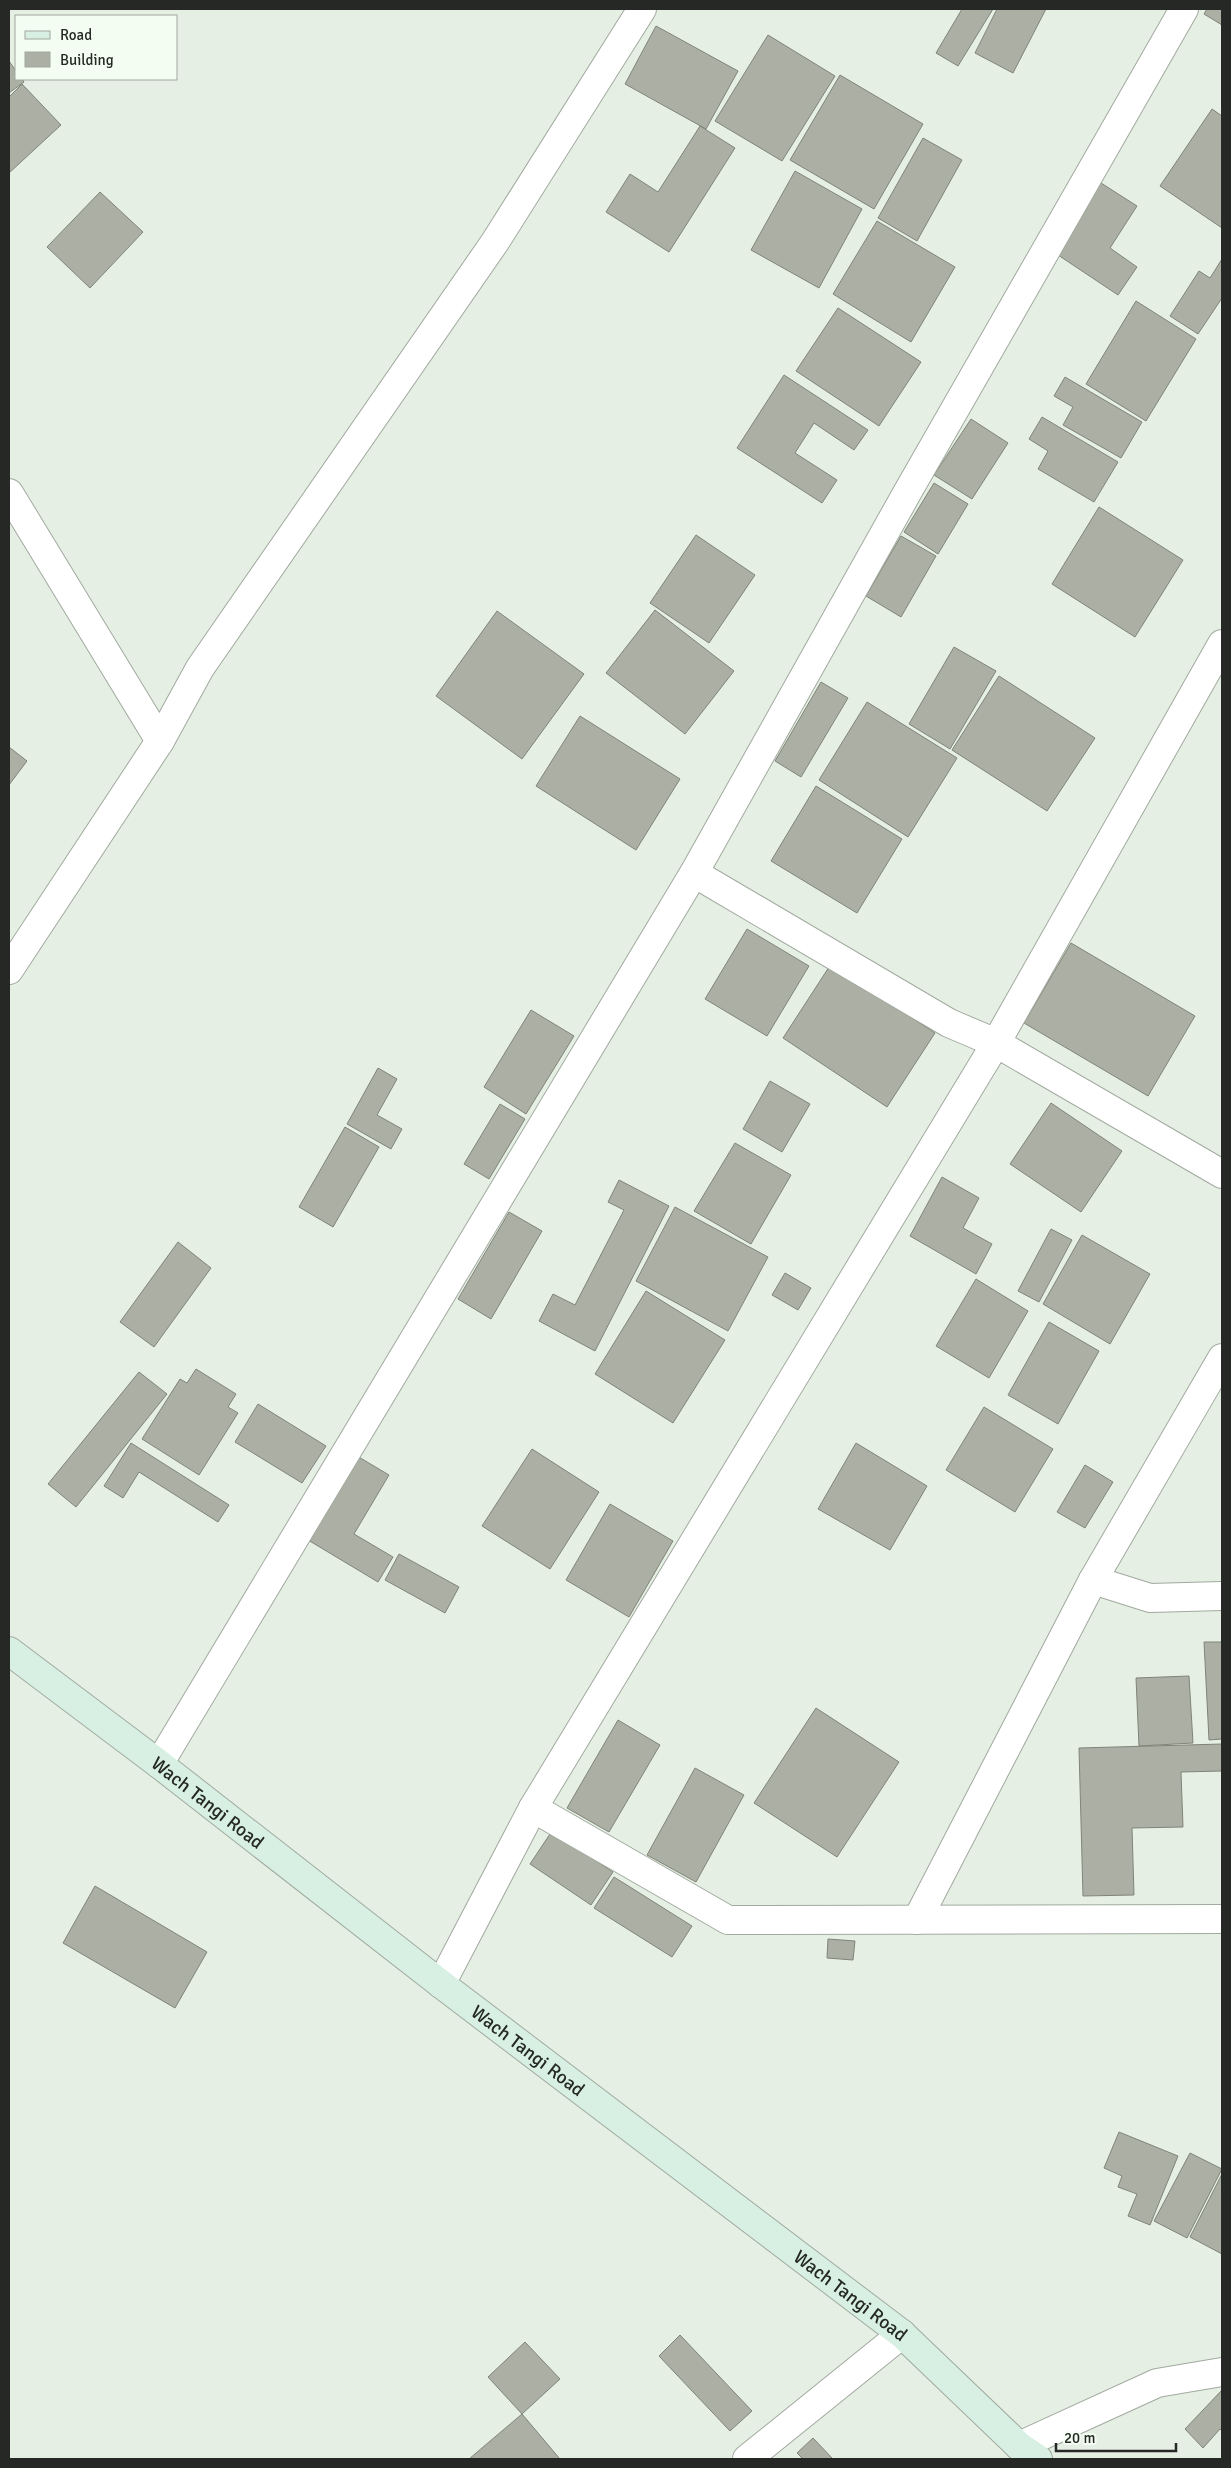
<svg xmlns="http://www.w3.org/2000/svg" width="1231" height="2468" font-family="Signika,sans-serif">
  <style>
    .building { fill: #acb0a4; stroke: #808478 }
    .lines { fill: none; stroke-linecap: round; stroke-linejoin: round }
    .minor-casing { stroke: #a1aa9f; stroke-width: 30 }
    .tertiary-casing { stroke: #a1aa9f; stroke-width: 30 }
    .secondary-casing { stroke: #a1aa9f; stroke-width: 30 }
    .minor { stroke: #fff; stroke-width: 28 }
    .tertiary { stroke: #fff; stroke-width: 28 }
    .secondary { stroke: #d7f0e3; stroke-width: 28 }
    .labels { text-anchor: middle; stroke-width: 4.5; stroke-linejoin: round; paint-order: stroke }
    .street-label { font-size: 19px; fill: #252824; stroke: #f3fdf1 }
  </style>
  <rect width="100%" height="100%" fill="#e6efe4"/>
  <g class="building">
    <polygon points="962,9 993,9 958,66 936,53"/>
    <polygon points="997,9 1046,9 1013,73 975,53"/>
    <polygon points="1207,9 1222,9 1222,25 1204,14"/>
    <polygon points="656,26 738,71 706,129 625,84"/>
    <polygon points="768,35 835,76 782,161 715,121"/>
    <polygon points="9,61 16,71 16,79 22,79 24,82 9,93"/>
    <polygon points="840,75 923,124 874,209 790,160"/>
    <polygon points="22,84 61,125 9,173 9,97"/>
    <polygon points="1212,109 1222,116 1222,228 1160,186"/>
    <polygon points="700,126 735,148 669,252 606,212 630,174 658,192"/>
    <polygon points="923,138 962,160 917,241 878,218"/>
    <polygon points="795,171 862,209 819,288 751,250"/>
    <polygon points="1101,183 1137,206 1110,248 1137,267 1118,295 1055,253"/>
    <polygon points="100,192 143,232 90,288 47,247"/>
    <polygon points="877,221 955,267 911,342 833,294"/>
    <polygon points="1222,259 1222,298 1198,334 1170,316 1199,271 1210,278"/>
    <polygon points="1136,301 1196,339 1146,421 1086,384"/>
    <polygon points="838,308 921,362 879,426 796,371"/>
    <polygon points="784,375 868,430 854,450 814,423 795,453 837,480 822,503 737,448"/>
    <polygon points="1065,377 1142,422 1121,458 1063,425 1073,407 1054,396"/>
    <polygon points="1042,417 1118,462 1094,502 1038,469 1048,451 1029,439"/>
    <polygon points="971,419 1008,443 972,499 934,475"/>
    <polygon points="934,483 968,504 938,554 904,532"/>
    <polygon points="1099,507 1183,560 1135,637 1052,584"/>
    <polygon points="696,535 755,575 709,643 650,603"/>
    <polygon points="901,536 936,556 901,617 866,596"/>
    <polygon points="655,610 734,671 685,734 606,673"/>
    <polygon points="497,611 584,674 522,759 436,696"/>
    <polygon points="954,647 996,671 950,749 909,724"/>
    <polygon points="999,676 1095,738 1047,811 952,750"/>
    <polygon points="821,682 848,698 801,777 775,761"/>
    <polygon points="867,702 957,758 908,837 819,780"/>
    <polygon points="580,716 680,779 636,850 536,786"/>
    <polygon points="9,747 27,761 9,785"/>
    <polygon points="816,786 902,839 857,913 771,861"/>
    <polygon points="747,929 809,966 767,1036 705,999"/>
    <polygon points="1071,943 1195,1016 1148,1096 1024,1023"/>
    <polygon points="831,964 935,1033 887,1107 783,1038"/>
    <polygon points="531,1010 574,1036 526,1114 484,1087"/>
    <polygon points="378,1068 397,1079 377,1115 402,1129 391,1149 347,1124"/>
    <polygon points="770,1081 810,1104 782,1152 743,1129"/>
    <polygon points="1051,1103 1122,1151 1081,1212 1010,1164"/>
    <polygon points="500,1104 525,1119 489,1179 464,1164"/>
    <polygon points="345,1127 379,1147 333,1227 299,1207"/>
    <polygon points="735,1143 791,1175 751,1244 694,1211"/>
    <polygon points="942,1177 979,1198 963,1228 992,1244 976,1274 910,1236"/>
    <polygon points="619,1180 669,1206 595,1351 539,1321 553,1294 575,1305 624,1210 608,1202"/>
    <polygon points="675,1207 768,1257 728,1331 636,1281"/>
    <polygon points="509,1212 542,1231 491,1319 458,1299"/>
    <polygon points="1051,1229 1072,1240 1039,1302 1018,1291"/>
    <polygon points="1082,1235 1150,1274 1110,1344 1043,1304"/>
    <polygon points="178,1242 211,1268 154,1347 120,1322"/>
    <polygon points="785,1273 811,1288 798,1310 772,1295"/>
    <polygon points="976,1279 1028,1311 989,1378 936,1346"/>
    <polygon points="646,1291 725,1340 673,1423 595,1374"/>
    <polygon points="1049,1322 1099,1351 1058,1424 1008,1395"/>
    <polygon points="196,1369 236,1394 228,1407 238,1413 199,1475 142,1439 180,1379 187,1383"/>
    <polygon points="139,1372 167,1394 76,1507 48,1484"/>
    <polygon points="258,1404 326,1446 302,1483 235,1442"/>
    <polygon points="984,1407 1053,1449 1015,1512 946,1470"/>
    <polygon points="131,1443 229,1505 218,1522 139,1472 123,1498 104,1486"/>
    <polygon points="856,1443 927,1486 890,1550 818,1509"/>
    <polygon points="532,1449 599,1492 550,1569 482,1526"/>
    <polygon points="357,1456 389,1475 354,1534 393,1557 378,1582 308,1540"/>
    <polygon points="1085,1465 1113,1482 1085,1528 1057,1512"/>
    <polygon points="610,1504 673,1541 629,1617 566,1580"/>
    <polygon points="399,1554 459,1587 445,1613 385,1580"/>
    <polygon points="1204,1642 1222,1642 1222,1739 1209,1740"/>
    <polygon points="1189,1676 1193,1743 1139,1746 1136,1678"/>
    <polygon points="816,1708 899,1762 837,1857 754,1803"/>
    <polygon points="618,1720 660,1745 609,1832 567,1808"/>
    <polygon points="1222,1744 1222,1771 1181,1772 1183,1827 1132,1828 1134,1895 1083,1896 1079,1748"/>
    <polygon points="695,1768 744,1795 696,1882 647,1855"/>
    <polygon points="552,1831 613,1872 591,1905 530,1864"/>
    <polygon points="614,1877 692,1926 672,1957 594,1908"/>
    <polygon points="95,1886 207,1952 175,2008 63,1943"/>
    <polygon points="828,1939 855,1941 853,1960 827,1958"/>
    <polygon points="1119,2132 1178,2156 1150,2225 1128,2216 1137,2194 1118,2187 1122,2176 1104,2168"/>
    <polygon points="1190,2153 1222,2169 1187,2238 1154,2221"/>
    <polygon points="1222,2174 1222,2254 1190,2237"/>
    <polygon points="680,2335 752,2411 730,2431 659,2356"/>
    <polygon points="525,2342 560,2379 522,2414 488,2377"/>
    <polygon points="1222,2390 1222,2431 1220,2429 1203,2448 1185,2429"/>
    <polygon points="522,2414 560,2459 469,2459"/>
    <polygon points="813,2438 833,2459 803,2459 797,2453"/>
  </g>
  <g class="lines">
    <defs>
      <g id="minor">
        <polyline points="9,493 160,741"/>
        <polyline points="694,873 949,1023 996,1043 1222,1174"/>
        <polyline points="1093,1580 1150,1598 1222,1596"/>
        <polyline points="159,1764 694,873 907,493 1184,9"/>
        <polyline points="533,1808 728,1920 1222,1919"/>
        <polyline points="917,1920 1093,1580 1222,1358"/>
        <polyline points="441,1984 533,1808 996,1043 1222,644"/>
        <polyline points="1019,2446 1157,2383 1222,2372"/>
        <polyline points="747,2459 902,2334"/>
      </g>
      <polyline id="tertiary" points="9,970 160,741 200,668 495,242 642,9"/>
      <g id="secondary">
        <path id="s1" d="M 9,1651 L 159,1764 L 441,1984 L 902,2334 L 1019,2446 L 1038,2459"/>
      </g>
    </defs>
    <use href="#minor" class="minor-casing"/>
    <use href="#tertiary" class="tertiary-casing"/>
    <use href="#secondary" class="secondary-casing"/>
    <use href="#minor" class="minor"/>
    <use href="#tertiary" class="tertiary"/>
    <use href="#secondary" class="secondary"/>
  </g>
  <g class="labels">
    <g class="street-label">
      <text dy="7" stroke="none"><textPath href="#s1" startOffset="250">Wach Tangi Road</textPath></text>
      <text dy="7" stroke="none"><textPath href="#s1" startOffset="655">Wach Tangi Road</textPath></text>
      <text dy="7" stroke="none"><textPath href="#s1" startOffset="1060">Wach Tangi Road</textPath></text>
    </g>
  </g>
  <rect width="1231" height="2468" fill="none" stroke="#252824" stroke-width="20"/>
  <rect x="15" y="15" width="162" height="65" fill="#f3fdf1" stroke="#a1a89f"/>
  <rect x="25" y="31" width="25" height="8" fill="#d7f0e3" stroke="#a1a89f"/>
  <text x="60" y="40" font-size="15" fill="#252824">Road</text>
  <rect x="25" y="52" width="25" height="15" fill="#acb0a4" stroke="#a1a89f"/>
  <text x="60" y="65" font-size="15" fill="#252824">Building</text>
  <path d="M1056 2443v8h120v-8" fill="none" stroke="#252824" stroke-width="2.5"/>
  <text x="1064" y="2443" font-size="15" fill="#252824" stroke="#f3fdf1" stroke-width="4" paint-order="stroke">20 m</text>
</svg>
